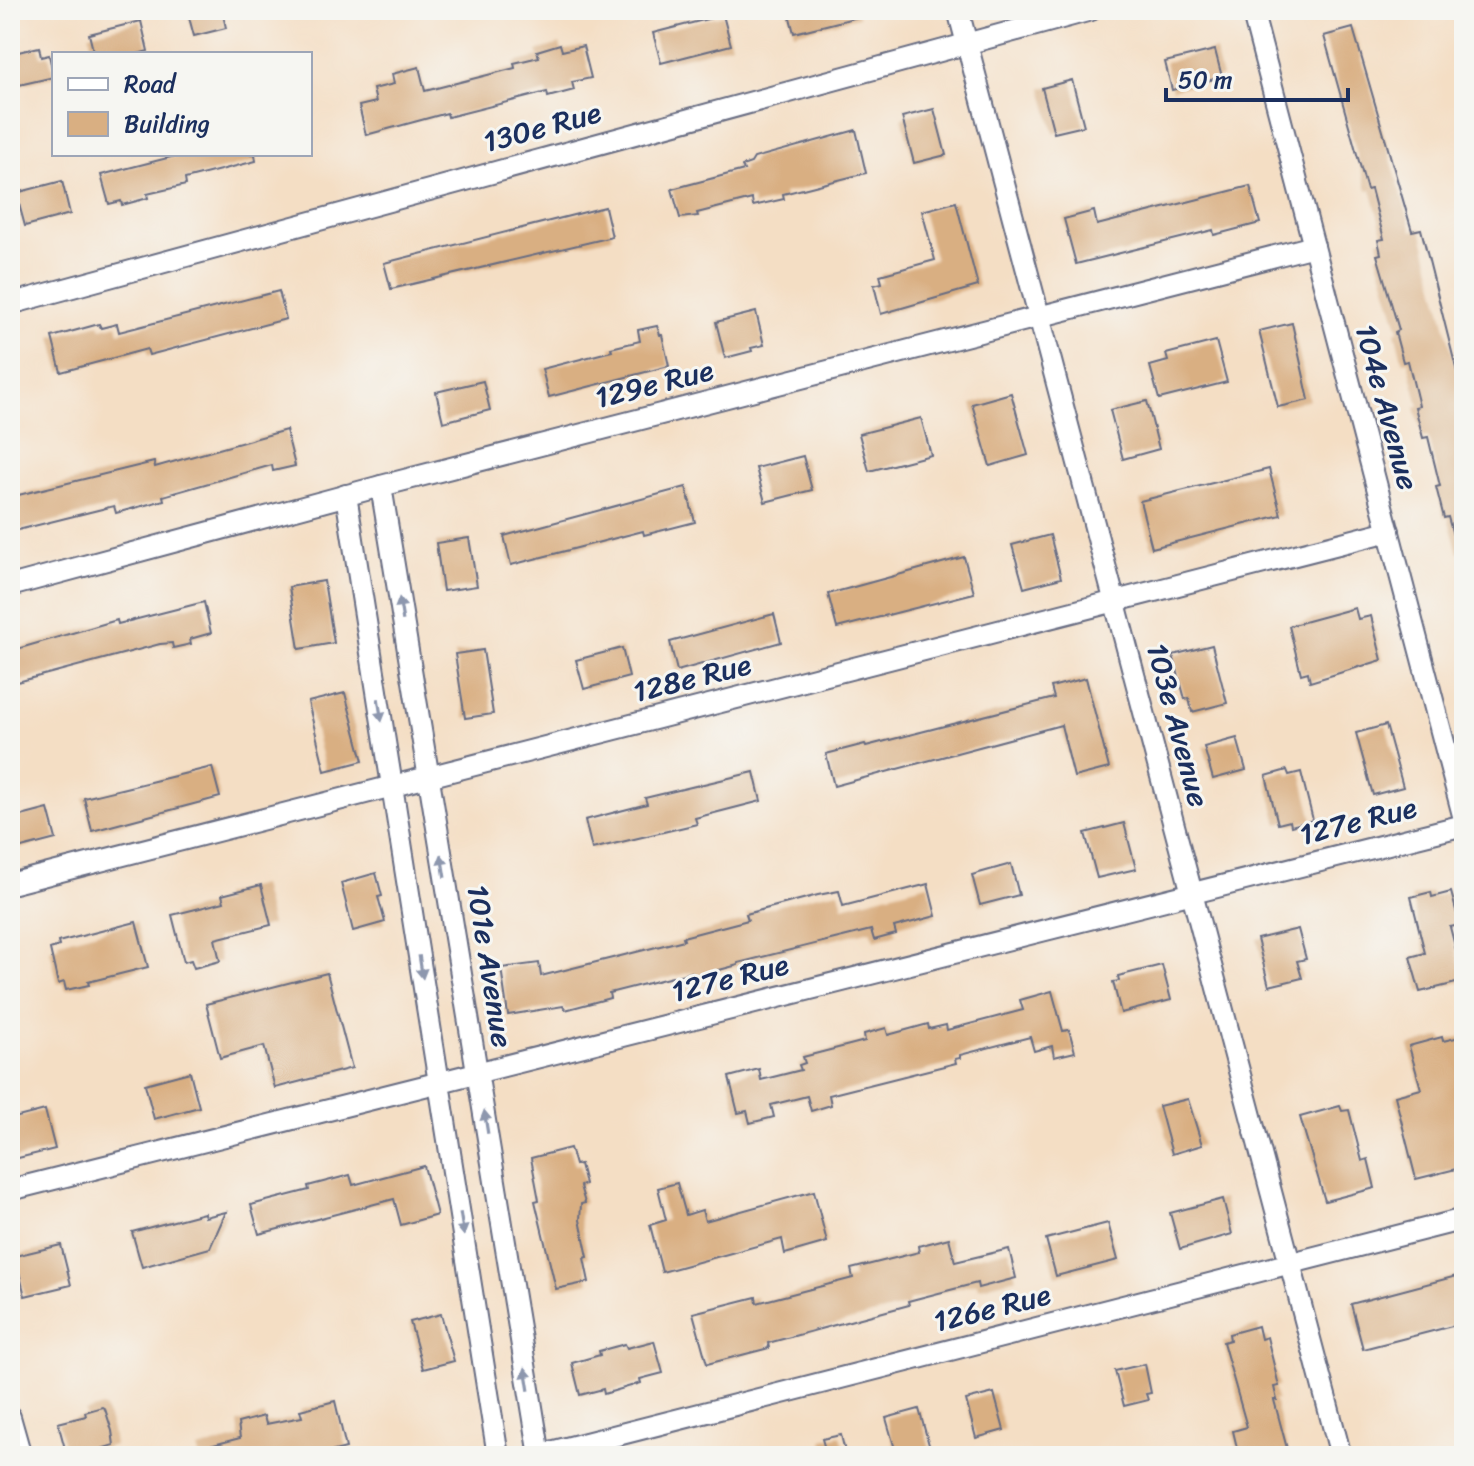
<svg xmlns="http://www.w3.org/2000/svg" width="1474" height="1466" font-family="Sriracha,sans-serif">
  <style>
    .building { fill: #d9af82 }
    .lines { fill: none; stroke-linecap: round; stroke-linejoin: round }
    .minor-casing { stroke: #676c82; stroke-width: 24 }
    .minor { stroke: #fff; stroke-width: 20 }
    .oneway { fill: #8d97ae }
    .labels { text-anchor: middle; stroke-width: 6; stroke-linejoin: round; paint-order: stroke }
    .street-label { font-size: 30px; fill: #1b2f5e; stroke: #f6f6f2 }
  </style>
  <rect width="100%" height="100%" fill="#f6f6f2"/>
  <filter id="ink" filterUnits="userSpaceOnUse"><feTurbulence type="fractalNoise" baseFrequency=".0125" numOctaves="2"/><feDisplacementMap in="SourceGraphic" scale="16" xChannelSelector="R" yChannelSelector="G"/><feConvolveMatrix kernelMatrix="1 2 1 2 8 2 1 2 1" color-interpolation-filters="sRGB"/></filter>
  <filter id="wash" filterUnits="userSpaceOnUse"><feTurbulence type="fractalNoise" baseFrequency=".006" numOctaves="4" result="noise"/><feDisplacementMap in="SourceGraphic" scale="32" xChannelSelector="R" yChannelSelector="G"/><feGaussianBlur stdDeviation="1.8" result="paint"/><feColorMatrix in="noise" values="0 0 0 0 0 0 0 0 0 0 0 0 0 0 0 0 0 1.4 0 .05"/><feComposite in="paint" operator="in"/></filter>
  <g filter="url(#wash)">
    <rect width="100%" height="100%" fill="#f4dec4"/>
    <g id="blocks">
      <g class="building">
        <polygon points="187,10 222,10 226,28 194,36"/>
        <polygon points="788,10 857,10 858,17 794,33"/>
        <polygon points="723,15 731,45 661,63 653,33"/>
        <polygon points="141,21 148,51 138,54 94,54 89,34"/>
        <polygon points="1353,28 1412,231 1421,229 1459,380 1464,379 1464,552 1458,553 1448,517 1444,518 1436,487 1440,486 1428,437 1423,438 1415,407 1419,406 1408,361 1403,362 1395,332 1399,330 1377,255 1381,254 1378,240 1384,239 1371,189 1367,190 1324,36"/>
        <polygon points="560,44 562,51 583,46 591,78 572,82 574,90 548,97 547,92 448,117 447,113 366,135 359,106 376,102 373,89 394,84 392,74 419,67 425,91 515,68 514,63 539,57 537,51"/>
        <polygon points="39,47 41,57 49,55 54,77 10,87 10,54"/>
        <polygon points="1215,50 1222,77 1172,90 1165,62"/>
        <polygon points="1072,80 1084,126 1054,133 1042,88"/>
        <polygon points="934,109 946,155 914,163 902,117"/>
        <polygon points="856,130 866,173 783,194 784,199 753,206 752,199 697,213 698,216 680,218 672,189 744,170 742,166 751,163 754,158"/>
        <polygon points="183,154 255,154 256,161 185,179 186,185 147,194 148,198 122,205 121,201 109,204 101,175"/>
        <polygon points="62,181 70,214 25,226 16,193"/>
        <polygon points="1250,186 1260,223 1214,235 1213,230 1076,264 1064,219 1094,211 1097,225"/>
        <polygon points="956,202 978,286 881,314 874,285 882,283 880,275 935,260 922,211"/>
        <polygon points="605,207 612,237 391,289 384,263"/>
        <polygon points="279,291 286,319 149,355 147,349 61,372 52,337 99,324 101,328 117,324 119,332"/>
        <polygon points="756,312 764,345 751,348 752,351 725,358 716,322"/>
        <polygon points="1292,323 1309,400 1278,407 1259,331"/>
        <polygon points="657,326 660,335 662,335 669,366 549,397 542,369 612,351 611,348 640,341 638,330"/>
        <polygon points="1216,341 1227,382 1159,399 1150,366 1168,361 1166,354"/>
        <polygon points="483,381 490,410 443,422 436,392"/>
        <polygon points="1011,393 1028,455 990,466 972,404"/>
        <polygon points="1147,401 1159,449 1123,459 1110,410"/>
        <polygon points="921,418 931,455 869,471 859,434"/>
        <polygon points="286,430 295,466 273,471 272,465 163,496 164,500 116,513 114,506 10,532 10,497 154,462 155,467"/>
        <polygon points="803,456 812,490 765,502 756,468"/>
        <polygon points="1269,469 1281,515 1152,548 1140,501"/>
        <polygon points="686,487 695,522 644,535 643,531 511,565 504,536"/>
        <polygon points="1050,535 1061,578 1024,588 1012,545"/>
        <polygon points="469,538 477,586 443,591 436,543"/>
        <polygon points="964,557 974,593 837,628 828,594"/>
        <polygon points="324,581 334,643 299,649 289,587"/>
        <polygon points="204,602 211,633 190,639 191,644 173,648 172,643 160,644 10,684 10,651 117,620 118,624"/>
        <polygon points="1355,608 1358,619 1371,616 1382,660 1310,682 1308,672 1301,674 1289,626"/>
        <polygon points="774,614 781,642 677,671 670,642"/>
        <polygon points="1212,645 1227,703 1192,712 1189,698 1185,699 1173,655"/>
        <polygon points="622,648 629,677 584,689 576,660"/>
        <polygon points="483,650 493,714 465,718 455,654"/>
        <polygon points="1086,678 1109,768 1074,777 1061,725 834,786 826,754 865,744 866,746 1054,698 1051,687"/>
        <polygon points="345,693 363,761 325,771 308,702"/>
        <polygon points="1386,725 1403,787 1373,795 1356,733"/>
        <polygon points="1237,738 1246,770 1213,779 1204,747"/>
        <polygon points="212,767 220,797 92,831 84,798"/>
        <polygon points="1287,770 1289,775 1301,772 1313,820 1291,826 1290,821 1278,824 1266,776"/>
        <polygon points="754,772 761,801 695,818 697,824 592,849 585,820 647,804 645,798"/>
        <polygon points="48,809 56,839 10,851 10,819"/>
        <polygon points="1124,823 1136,869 1097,878 1085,833"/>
        <polygon points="1011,864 1019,895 980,905 972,875"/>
        <polygon points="376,873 382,896 378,897 385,922 353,931 341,883"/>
        <polygon points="928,884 936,916 894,927 896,934 874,940 871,930 738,963 738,965 693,977 692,972 609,993 610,998 565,1010 563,1006 508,1015 501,968 539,963 541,976 684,940 683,937 748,920 746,914 818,895 839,891 843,906"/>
        <polygon points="261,885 271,925 215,939 220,961 194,968 191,960 184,962 172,915 224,902 222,895"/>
        <polygon points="1431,892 1432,897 1451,892 1460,925 1450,927 1464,981 1420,992 1410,957 1425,953 1411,897"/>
        <polygon points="136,922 148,967 88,982 89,985 66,990 64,982 58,984 50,949 59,946 58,942"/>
        <polygon points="1298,929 1306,959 1297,961 1302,978 1269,986 1257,939"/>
        <polygon points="1162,965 1171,1000 1121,1013 1113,982 1119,981 1118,976"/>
        <polygon points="327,973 352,1068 275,1088 264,1046 220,1058 206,1004"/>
        <polygon points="1052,991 1063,1031 1069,1030 1075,1052 1054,1057 1052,1046 1034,1051 1030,1037 960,1055 960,1058 955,1059 956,1063 829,1095 831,1105 811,1111 807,1096 771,1105 774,1117 750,1123 747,1111 738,1113 729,1077 759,1069 761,1080 801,1070 799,1065 805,1063 803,1057 865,1041 864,1034 886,1028 888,1035 928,1024 929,1029 946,1025 947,1030 1023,1010 1020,1000"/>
        <polygon points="1464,1036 1464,1167 1416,1179 1395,1096 1421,1089 1409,1046 1442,1037 1443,1041"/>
        <polygon points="190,1072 199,1107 154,1119 145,1084"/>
        <polygon points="1188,1099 1202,1145 1172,1154 1159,1106"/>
        <polygon points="1340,1106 1342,1111 1349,1110 1362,1161 1368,1159 1375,1188 1325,1201 1300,1117"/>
        <polygon points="45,1110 55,1149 10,1160 10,1119"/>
        <polygon points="570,1148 575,1165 580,1164 585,1184 580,1186 585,1203 581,1204 580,1220 588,1257 584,1258 589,1282 556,1289 535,1201 539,1200 531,1158"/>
        <polygon points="424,1166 437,1215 401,1225 394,1199 259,1234 251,1205 309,1190 308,1186 350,1175 353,1185"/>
        <polygon points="677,1183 686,1215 702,1210 705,1221 814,1191 827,1242 785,1254 782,1239 662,1272 650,1225 666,1220 658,1188"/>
        <polygon points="1223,1199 1232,1234 1180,1249 1170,1213"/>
        <polygon points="226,1212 210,1248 142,1267 132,1232 204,1213 205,1217"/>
        <polygon points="1108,1223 1118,1260 1056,1276 1046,1239"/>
        <polygon points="949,1238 955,1262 1009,1249 1016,1278 978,1288 977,1283 908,1301 909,1305 768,1343 769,1348 707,1364 693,1313 756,1297 757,1303 853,1278 851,1269 919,1252 918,1246"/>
        <polygon points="61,1245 71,1285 25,1296 15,1256"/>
        <polygon points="1464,1274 1464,1323 1363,1349 1351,1304"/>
        <polygon points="441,1314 454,1361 423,1369 410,1322"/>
        <polygon points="1258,1326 1261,1339 1267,1337 1279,1386 1274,1387 1277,1400 1274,1400 1289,1456 1239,1456 1233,1431 1247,1427 1223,1342 1230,1340 1229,1334"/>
        <polygon points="654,1341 663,1373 640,1379 641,1383 604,1394 603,1389 580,1395 572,1363 600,1355 599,1351 625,1344 627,1348"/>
        <polygon points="1145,1364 1151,1393 1146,1394 1148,1400 1124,1406 1115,1371"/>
        <polygon points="994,1393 1004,1430 976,1438 966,1400"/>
        <polygon points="335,1401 346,1448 315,1456 199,1456 198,1449 240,1438 238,1423 264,1416 266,1424 302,1417 300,1410"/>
        <polygon points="102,1407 105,1409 112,1431 114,1445 98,1450 100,1456 67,1456 58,1423 86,1416 85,1412"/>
        <polygon points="919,1409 931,1452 916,1456 897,1456 886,1418"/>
        <polygon points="841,1435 846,1456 827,1456 822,1439"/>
      </g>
    </g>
  </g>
  <g filter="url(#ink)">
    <use href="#blocks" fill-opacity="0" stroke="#676c82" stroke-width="2"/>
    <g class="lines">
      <defs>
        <g id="minor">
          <polyline points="958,10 1341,1456"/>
          <polyline points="1252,10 1464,819"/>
          <polyline points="10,304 1091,10"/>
          <polyline points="381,486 540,1456"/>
          <polyline points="346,495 498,1456"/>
          <polyline points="10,586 381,486 1314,246"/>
          <polyline points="10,884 1389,531"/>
          <polyline points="10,1190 1464,825"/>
          <polyline points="10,1417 21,1456"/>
          <polyline points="535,1456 1464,1219"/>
        </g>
      </defs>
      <use href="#minor" class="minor-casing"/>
      <use href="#minor" class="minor"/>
    </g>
    <defs><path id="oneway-solid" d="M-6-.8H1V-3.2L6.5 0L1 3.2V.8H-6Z" transform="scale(2)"/></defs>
    <g class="oneway">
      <use href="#oneway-solid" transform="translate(401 609) rotate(-99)"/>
      <use href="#oneway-solid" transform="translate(380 710) rotate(81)"/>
      <use href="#oneway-solid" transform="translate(443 866) rotate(-99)"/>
      <use href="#oneway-solid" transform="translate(421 967) rotate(81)"/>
      <use href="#oneway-solid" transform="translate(486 1122) rotate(-99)"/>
      <use href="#oneway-solid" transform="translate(462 1224) rotate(81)"/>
      <use href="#oneway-solid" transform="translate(527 1379) rotate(-99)"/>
    </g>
  </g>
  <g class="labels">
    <g class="street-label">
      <text transform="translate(542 127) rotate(-15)" y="10">130e Rue</text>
      <text transform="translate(654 384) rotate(-14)" y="10">129e Rue</text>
      <text transform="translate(1387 407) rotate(75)" y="10">104e Avenue</text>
      <text transform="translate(692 678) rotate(-14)" y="10">128e Rue</text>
      <text transform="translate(1178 725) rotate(75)" y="10">103e Avenue</text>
      <text transform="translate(1358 821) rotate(-14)" y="10">127e Rue</text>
      <text transform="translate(490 966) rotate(81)" y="10">101e Avenue</text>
      <text transform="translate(730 978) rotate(-14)" y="10">127e Rue</text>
      <text transform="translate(992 1308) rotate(-14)" y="10">126e Rue</text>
    </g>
  </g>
  <rect width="1474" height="1466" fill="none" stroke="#f6f6f2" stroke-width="40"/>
  <rect x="52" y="52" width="260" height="104" fill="#f6f6f2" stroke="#9ea6b7" stroke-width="2"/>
  <rect x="68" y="78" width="40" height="12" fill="#ffffff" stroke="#9ea6b7" stroke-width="2"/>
  <text x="124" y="92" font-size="24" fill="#1b2f5e">Road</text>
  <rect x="68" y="112" width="40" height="24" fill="#d9af82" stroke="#9ea6b7" stroke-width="2"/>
  <text x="124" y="132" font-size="24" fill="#1b2f5e">Building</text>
  <path d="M1166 88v12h182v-12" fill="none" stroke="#1b2f5e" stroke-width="4"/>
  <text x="1178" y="88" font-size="24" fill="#1b2f5e" stroke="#f6f6f2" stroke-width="6" paint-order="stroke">50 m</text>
</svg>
